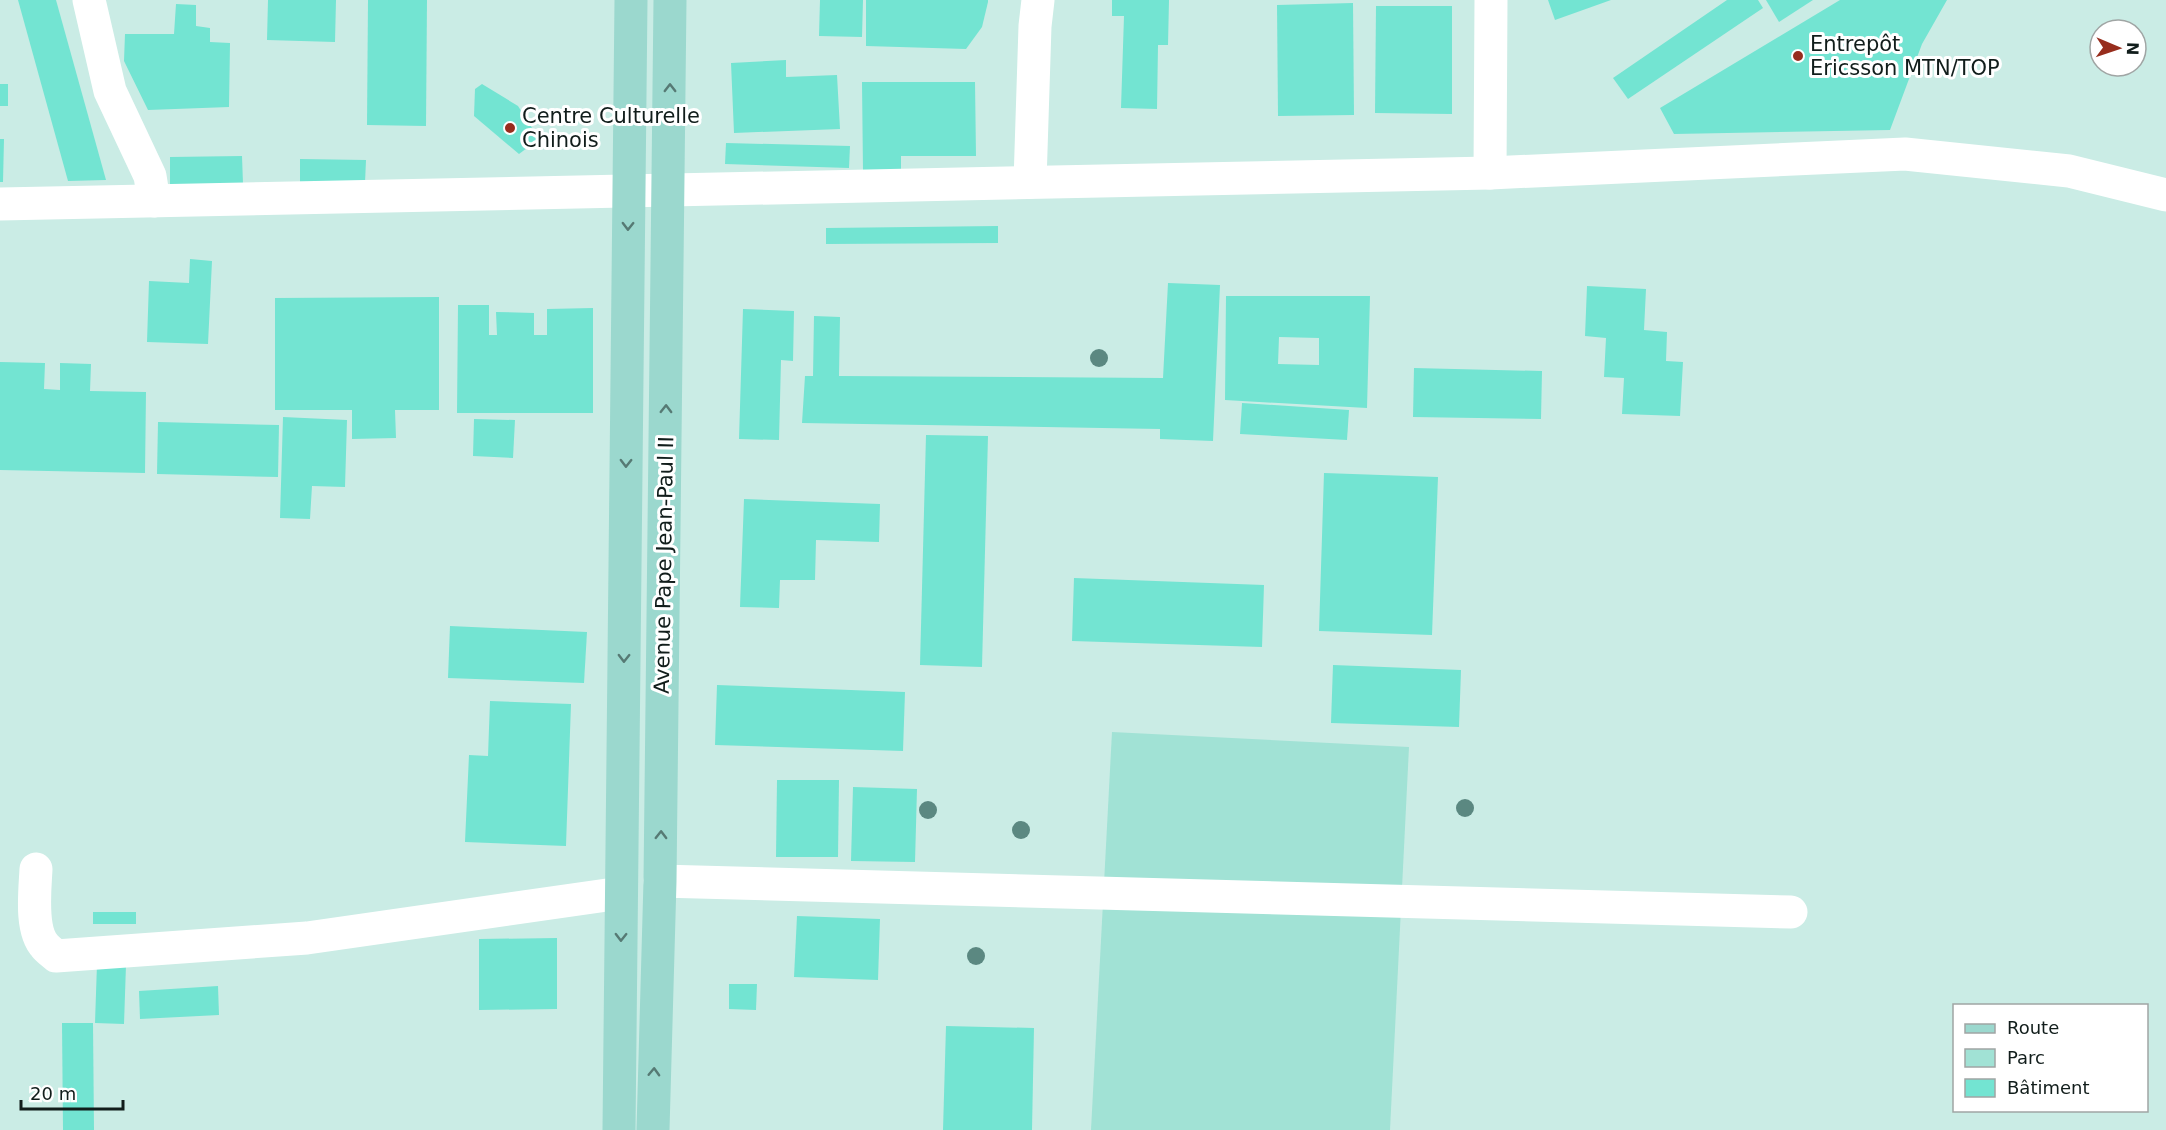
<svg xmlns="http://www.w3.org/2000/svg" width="2166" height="1130" font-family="'DejaVu Sans',sans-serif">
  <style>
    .green { fill: #a1e2d5 }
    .building { fill: #73e4d2; fill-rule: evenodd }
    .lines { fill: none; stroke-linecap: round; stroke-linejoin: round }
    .minor { stroke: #fff; stroke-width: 33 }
    .major { stroke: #9bd8ce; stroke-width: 33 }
    .tree { fill: #5b8881 }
    .oneway { stroke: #567a74 }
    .poi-dot { fill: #972d1d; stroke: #fff; stroke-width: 2 }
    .labels { text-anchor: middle; stroke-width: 6; stroke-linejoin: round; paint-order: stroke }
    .poi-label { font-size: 21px; fill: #111d1b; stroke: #fff; text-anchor: start }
    .street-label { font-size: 21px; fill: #111d1b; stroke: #fff }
  </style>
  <rect width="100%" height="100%" fill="#caece5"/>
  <polygon class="green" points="1112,732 1409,747 1390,1130 1091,1130"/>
  <g class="building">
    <polygon points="18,0 56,0 106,180 68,181"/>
    <polygon points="268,0 336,0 335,42 267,40"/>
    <polygon points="368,0 427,0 426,126 367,125"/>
    <polygon points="820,0 863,0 862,37 819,36"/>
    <polygon points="866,0 988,0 988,2 982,27 966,49 866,46"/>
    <polygon points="1112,0 1169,0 1168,45 1158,45 1157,109 1121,108 1124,16 1112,16"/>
    <polygon points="1548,0 1611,0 1555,20"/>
    <polygon points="1727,0 1758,0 1763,8 1628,99 1613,78"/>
    <polygon points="1766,0 1813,0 1779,22"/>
    <polygon points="1840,0 1947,0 1922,44 1890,130 1674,134 1660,108"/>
    <polygon points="1353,3 1354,115 1278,116 1277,5"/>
    <polygon points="176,4 196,5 196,26 210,28 210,42 230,43 229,107 148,110 124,61 125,34 174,34"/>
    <polygon points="1376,6 1452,6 1452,114 1375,113"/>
    <polygon points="786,60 786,77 837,75 840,129 734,133 731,63"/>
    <polygon points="862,82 975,82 976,156 901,156 901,172 863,172"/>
    <rect x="0" y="84" width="8" height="22"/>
    <polygon points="482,84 518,106 539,139 519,154 474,116 475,89"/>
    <polygon points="0,139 4,139 3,182 0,182"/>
    <polygon points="726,143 850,146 849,168 725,164"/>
    <polygon points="242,156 243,184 170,185 170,157"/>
    <polygon points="300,159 366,160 365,183 300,182"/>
    <polygon points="998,226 998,243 826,244 826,228"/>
    <polygon points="190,259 212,261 208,344 147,342 149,281 189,283"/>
    <polygon points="1168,283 1220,285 1213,441 1160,439 1160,429 802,423 805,376 813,376 814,316 840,317 839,376 1163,378"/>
    <polygon points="1587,286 1646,289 1644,330 1667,332 1666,361 1683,362 1680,416 1622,414 1624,378 1604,377 1606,338 1585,336"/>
    <path d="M 1226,296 L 1370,296 L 1367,408 L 1225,400 ZM 1279,337 L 1319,338 L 1319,365 L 1278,364 Z"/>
    <polygon points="439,297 439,410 395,410 396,438 352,439 352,410 275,410 275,298"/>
    <polygon points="458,305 489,305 489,335 497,335 496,312 534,313 534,335 547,335 547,309 593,308 593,413 457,413"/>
    <polygon points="743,309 794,311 793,361 781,360 779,440 739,439"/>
    <polygon points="0,362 45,363 44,389 60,390 60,363 91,364 90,391 146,392 145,473 0,470"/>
    <polygon points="1414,368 1542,371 1541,419 1413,417"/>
    <polygon points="1242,403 1349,410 1347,440 1240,434"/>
    <polygon points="283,417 347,420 345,487 312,486 310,519 280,518"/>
    <polygon points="474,419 515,420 513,458 473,456"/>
    <polygon points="158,422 279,425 278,477 157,474"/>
    <polygon points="926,435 988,436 982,667 920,665"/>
    <polygon points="1324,473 1438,477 1432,635 1319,631"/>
    <polygon points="744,499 880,504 879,542 816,540 815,580 780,580 779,608 740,607"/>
    <polygon points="1074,578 1264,585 1262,647 1072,641"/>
    <polygon points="450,626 587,632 584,683 448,678"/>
    <polygon points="1333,665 1461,670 1459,727 1331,723"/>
    <polygon points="717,685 905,692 903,751 715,745"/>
    <polygon points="490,701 571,704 566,846 465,842 469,755 488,756"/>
    <polygon points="777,780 839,780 838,857 776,857"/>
    <polygon points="853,787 917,789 915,862 851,861"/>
    <rect x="93" y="912" width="43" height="12"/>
    <polygon points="797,916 880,919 878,980 794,977"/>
    <polygon points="557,938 557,1009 479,1010 479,939"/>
    <polygon points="97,964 126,965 124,1024 95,1023"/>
    <polygon points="729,984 757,984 756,1010 729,1009"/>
    <polygon points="218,986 219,1015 140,1019 139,991"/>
    <polygon points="62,1023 93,1023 94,1130 63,1130"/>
    <polygon points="946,1026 1034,1028 1032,1130 943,1130"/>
  </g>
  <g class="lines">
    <g class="minor">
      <polyline points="89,0 110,91 150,176 154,201"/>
      <polyline points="1490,173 1491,0"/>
      <polyline points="1030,182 1035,26 1038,0"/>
      <polyline points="0,204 1490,173 1905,154 2069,171 2166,195"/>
      <path d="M 36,869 C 35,890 30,930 45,946 C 48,950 53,953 56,956 L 307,938 L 621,893"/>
      <polyline points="660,881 1791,912"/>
    </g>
    <g class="major">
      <polyline points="619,1130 631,0"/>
      <polyline points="653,1130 660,881 670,0"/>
    </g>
  </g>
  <g class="tree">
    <circle cx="1099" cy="358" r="9"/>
    <circle cx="1465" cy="808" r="9"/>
    <circle cx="928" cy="810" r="9"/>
    <circle cx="1021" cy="830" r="9"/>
    <circle cx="976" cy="956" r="9"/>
  </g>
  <defs><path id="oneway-chevron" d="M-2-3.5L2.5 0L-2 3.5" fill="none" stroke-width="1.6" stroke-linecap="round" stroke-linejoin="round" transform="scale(1.5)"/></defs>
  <g class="oneway">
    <use href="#oneway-chevron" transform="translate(670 88) rotate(-90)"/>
    <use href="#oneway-chevron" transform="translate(628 226) rotate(91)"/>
    <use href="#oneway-chevron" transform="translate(666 409) rotate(-89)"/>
    <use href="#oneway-chevron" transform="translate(626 463) rotate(91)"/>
    <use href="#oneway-chevron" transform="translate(624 658) rotate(91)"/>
    <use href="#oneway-chevron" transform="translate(661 835) rotate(-89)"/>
    <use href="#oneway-chevron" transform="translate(621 937) rotate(91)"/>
    <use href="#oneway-chevron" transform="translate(654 1072) rotate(-88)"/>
  </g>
  <g class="poi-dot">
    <circle cx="1798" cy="56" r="6"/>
    <circle cx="510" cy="128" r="6"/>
  </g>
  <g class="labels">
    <g class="poi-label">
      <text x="1810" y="51">Entrepôt<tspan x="1810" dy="24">Ericsson MTN/TOP</tspan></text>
      <text x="522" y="123">Centre Culturelle<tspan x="522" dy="24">Chinois</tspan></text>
    </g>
    <g class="street-label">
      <text transform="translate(664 565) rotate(-89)" y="7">Avenue Pape Jean-Paul II</text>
    </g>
  </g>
  <rect x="1953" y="1004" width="195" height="108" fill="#ffffff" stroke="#a0a5a4" stroke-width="1.5"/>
  <rect x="1965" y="1024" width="30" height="9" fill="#9bd8ce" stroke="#a0a5a4" stroke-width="1.5"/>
  <text x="2007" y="1034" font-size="18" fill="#111d1b">Route</text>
  <rect x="1965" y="1049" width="30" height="18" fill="#a1e2d5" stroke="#a0a5a4" stroke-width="1.5"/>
  <text x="2007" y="1064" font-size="18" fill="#111d1b">Parc</text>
  <rect x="1965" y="1079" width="30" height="18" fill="#73e4d2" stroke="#a0a5a4" stroke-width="1.5"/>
  <text x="2007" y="1094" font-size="18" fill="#111d1b">Bâtiment</text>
  <g transform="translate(2118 48) rotate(92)"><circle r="28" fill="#ffffff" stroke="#a0a5a4" stroke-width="1.5"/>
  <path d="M0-4.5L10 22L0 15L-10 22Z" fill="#972d1d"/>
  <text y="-9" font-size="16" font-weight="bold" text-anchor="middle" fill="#111d1b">N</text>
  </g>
  <path d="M21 1100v9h102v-9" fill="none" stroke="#111d1b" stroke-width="3"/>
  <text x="30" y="1100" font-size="18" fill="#111d1b" stroke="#ffffff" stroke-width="4.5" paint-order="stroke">20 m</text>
</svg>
